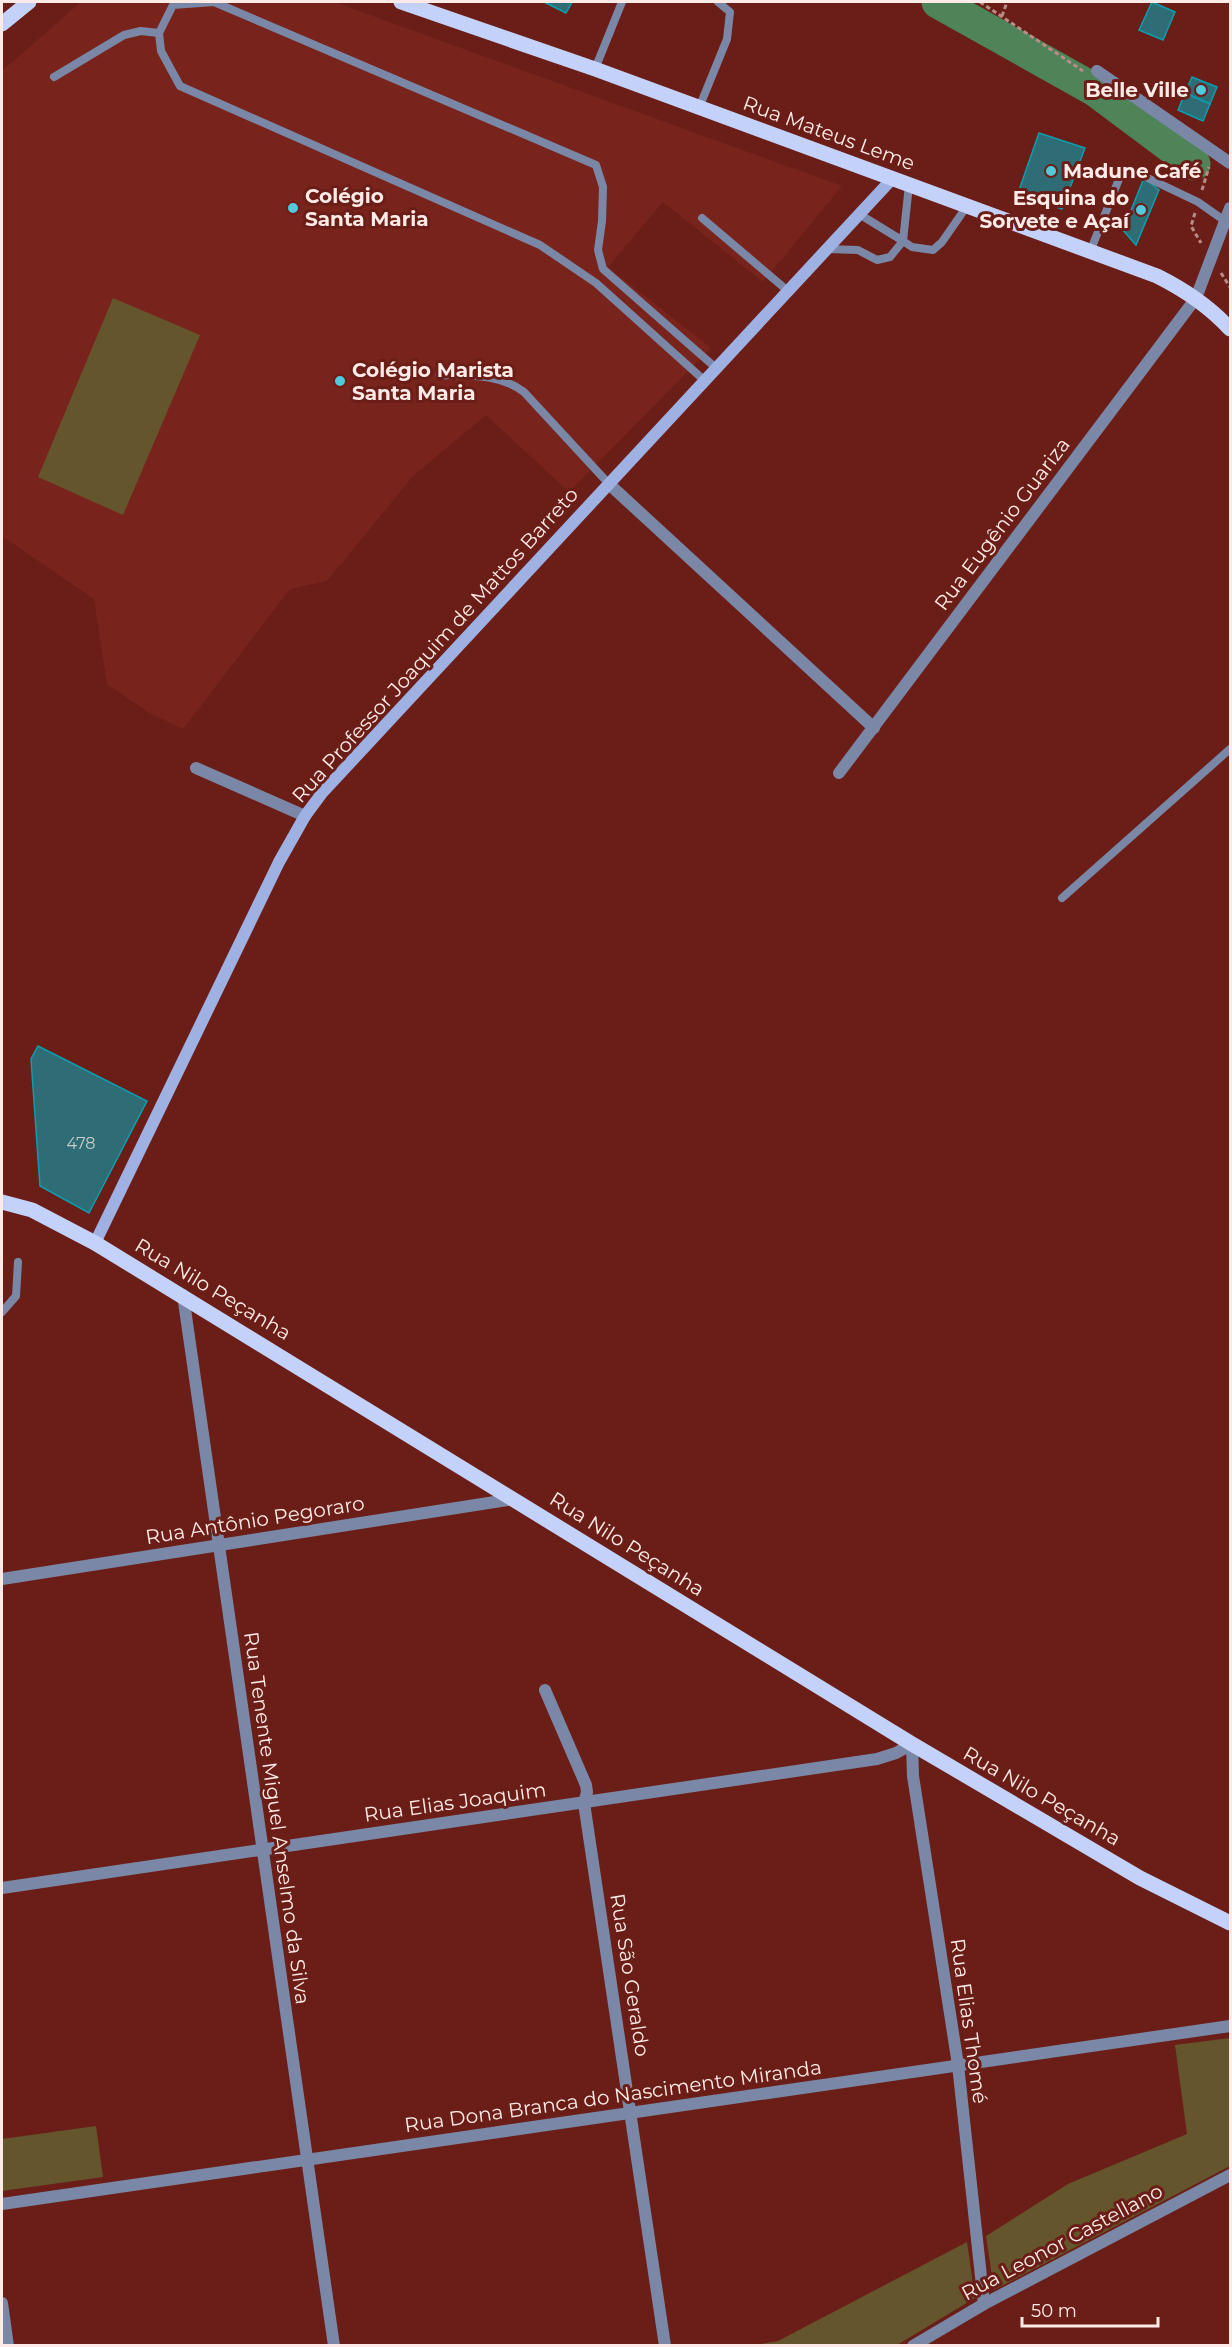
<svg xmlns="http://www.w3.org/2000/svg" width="1232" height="2347" font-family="Montserrat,sans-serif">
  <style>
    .built { fill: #78241c }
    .green { fill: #65552c }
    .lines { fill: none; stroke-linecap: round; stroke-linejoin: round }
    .river { stroke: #4f8358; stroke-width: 33 }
    .building { fill: #2e6d76; stroke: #0a9fb0; stroke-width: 1.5 }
    .path { stroke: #ba8c87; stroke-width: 3; stroke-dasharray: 4.5 3; stroke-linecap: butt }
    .service { stroke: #7b87a6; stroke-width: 8 }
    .minor { stroke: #7b87a6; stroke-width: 12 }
    .secondary { stroke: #9fb1e3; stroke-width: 12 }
    .primary { stroke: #c4d2f9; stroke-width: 15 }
    .poi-dot { fill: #53cadc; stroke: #6a1e17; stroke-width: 2 }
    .labels { text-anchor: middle; stroke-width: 6; stroke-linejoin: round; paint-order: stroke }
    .number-label { font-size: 16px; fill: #cacccb }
    .poi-label { font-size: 20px; font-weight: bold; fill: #feebe7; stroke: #6a1e17; text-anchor: start }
    .street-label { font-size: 20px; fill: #feebe7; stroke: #6a1e17 }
  </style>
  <rect width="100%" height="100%" fill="#6a1e17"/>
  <polygon class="built" points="81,2 334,2 842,186 763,282 663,202 608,267 711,348 569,492 486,415 414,475 327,581 290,589 183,729 148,712 107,684 94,599 2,536 2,71"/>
  <g class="green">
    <polygon points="113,298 200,335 123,515 38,477"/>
    <polygon points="1230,2038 1230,2166 994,2290 986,2236 1068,2184 1187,2134 1175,2045"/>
    <polygon points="96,2126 103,2177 2,2191 2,2139"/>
    <polygon points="967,2242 975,2298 897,2345 755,2345 778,2341"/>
  </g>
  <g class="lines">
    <polyline class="river" points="938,2 1095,90 1194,164"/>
  </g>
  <g class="building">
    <polygon points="544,2 572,2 566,13"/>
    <polygon points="1152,2 1175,12 1163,40 1139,30"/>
    <polygon points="1192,77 1217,87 1210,104 1185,93"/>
    <polygon points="1185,93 1210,104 1203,121 1178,110"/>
    <polygon points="1039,133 1085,148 1062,209 1018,193"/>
    <polygon points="1144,178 1159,190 1136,245 1123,230"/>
    <polygon points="38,1046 147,1101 89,1213 40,1186 31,1059"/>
  </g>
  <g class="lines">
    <g class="path">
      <polyline points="980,2 1083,71"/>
      <polyline points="1002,16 1007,2"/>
      <polyline points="1202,190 1209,167"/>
      <polyline points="1195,213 1191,226 1201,243"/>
      <polyline points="1221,273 1230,287"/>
    </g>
    <g class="service">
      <polyline points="595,69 622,2"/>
      <polyline points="54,77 124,35 141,31 159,33"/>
      <polyline points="699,108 727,39 730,12 718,2"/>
      <polyline points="859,214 903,241 909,185"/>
      <polyline points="702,218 788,291"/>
      <polyline points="827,249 858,250 877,260 890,257 903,241 912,247 933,250 942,242 967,206"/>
      <polyline points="1090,252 1121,174 1129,169 1198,202 1225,221"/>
      <path d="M 439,375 C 470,376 499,373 524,392 L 609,484"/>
      <polyline points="705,381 596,283 540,245 180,86 161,51 159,33 173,5 214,2 596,165 603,187 602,221 598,250 603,269 716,368"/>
      <polyline points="1062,898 1230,749"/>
      <polyline points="2,1312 16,1296 18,1262"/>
    </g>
    <g class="minor">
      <polyline points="1097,71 1230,163"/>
      <polyline points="609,484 874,728"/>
      <polyline points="196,768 305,816"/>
      <polyline points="839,773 1196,298 1230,208"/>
      <polyline points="183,1295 334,2346"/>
      <polyline points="2,1579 514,1499"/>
      <polyline points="545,1690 586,1785 587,1792 584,1803 665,2346"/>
      <polyline points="2,1888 877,1759 896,1753 912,1744 913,1776 958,2065 984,2304"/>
      <polyline points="2,2204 1230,2026"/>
      <polyline points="2,2303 8,2346"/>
      <polyline points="913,2346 984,2304 1230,2175"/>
    </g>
    <polyline class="secondary" points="95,1243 279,862 305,816 322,793 892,179"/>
    <g class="primary">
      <path d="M 401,2 L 595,69 L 1157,276 C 1185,290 1209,306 1230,329"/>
      <polyline points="2,24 29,2"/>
      <polyline points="2,1202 32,1210 95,1243 912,1744 1140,1878 1230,1923"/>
    </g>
  </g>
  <g class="poi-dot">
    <circle cx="1201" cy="90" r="6"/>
    <circle cx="1051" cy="171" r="6"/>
    <circle cx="293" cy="208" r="6"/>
    <circle cx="1141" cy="210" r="6"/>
    <circle cx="340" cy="381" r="6"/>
  </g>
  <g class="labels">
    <g class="number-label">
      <text x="81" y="1149">478</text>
    </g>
    <g class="poi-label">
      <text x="1189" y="97" text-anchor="end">Belle Ville</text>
      <text x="1063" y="178">Madune Café</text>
      <text x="305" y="203">Colégio<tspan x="305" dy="23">Santa Maria</tspan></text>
      <text x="1129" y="205" text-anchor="end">Esquina do<tspan x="1129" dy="23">Sorvete e Açaí</tspan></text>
      <text x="352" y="377">Colégio Marista<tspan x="352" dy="23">Santa Maria</tspan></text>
    </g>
    <g class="street-label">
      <text transform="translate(829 133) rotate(20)" y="7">Rua Mateus Leme</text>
      <text transform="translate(1002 524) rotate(-53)" y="7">Rua Eugênio Guariza</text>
      <text transform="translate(435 645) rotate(-48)" y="7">Rua Professor Joaquim de Mattos Barreto</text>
      <text transform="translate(213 1289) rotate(31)" y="7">Rua Nilo Peçanha</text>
      <text transform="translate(255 1520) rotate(-9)" y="7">Rua Antônio Pegoraro</text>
      <text transform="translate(627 1544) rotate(32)" y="7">Rua Nilo Peçanha</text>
      <text transform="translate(1042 1796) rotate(30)" y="7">Rua Nilo Peçanha</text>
      <text transform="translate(455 1802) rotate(-8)" y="7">Rua Elias Joaquim</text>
      <text transform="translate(277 1818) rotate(82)" y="7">Rua Tenente Miguel Anselmo da Silva</text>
      <text transform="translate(630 1975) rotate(81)" y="7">Rua São Geraldo</text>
      <text transform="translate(969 2021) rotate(82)" y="7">Rua Elias Thomé</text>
      <text transform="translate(613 2096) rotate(-8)" y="7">Rua Dona Branca do Nascimento Miranda</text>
      <text transform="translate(1062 2242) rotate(-28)" y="7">Rua Leonor Castellano</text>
    </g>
  </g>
  <rect width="1232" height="2347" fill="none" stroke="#feebe7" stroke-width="6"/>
  <path d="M1022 2317v9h136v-9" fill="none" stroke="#feebe7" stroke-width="3"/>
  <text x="1031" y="2317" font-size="18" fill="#feebe7" stroke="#6a1e17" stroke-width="4.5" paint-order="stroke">50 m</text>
</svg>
